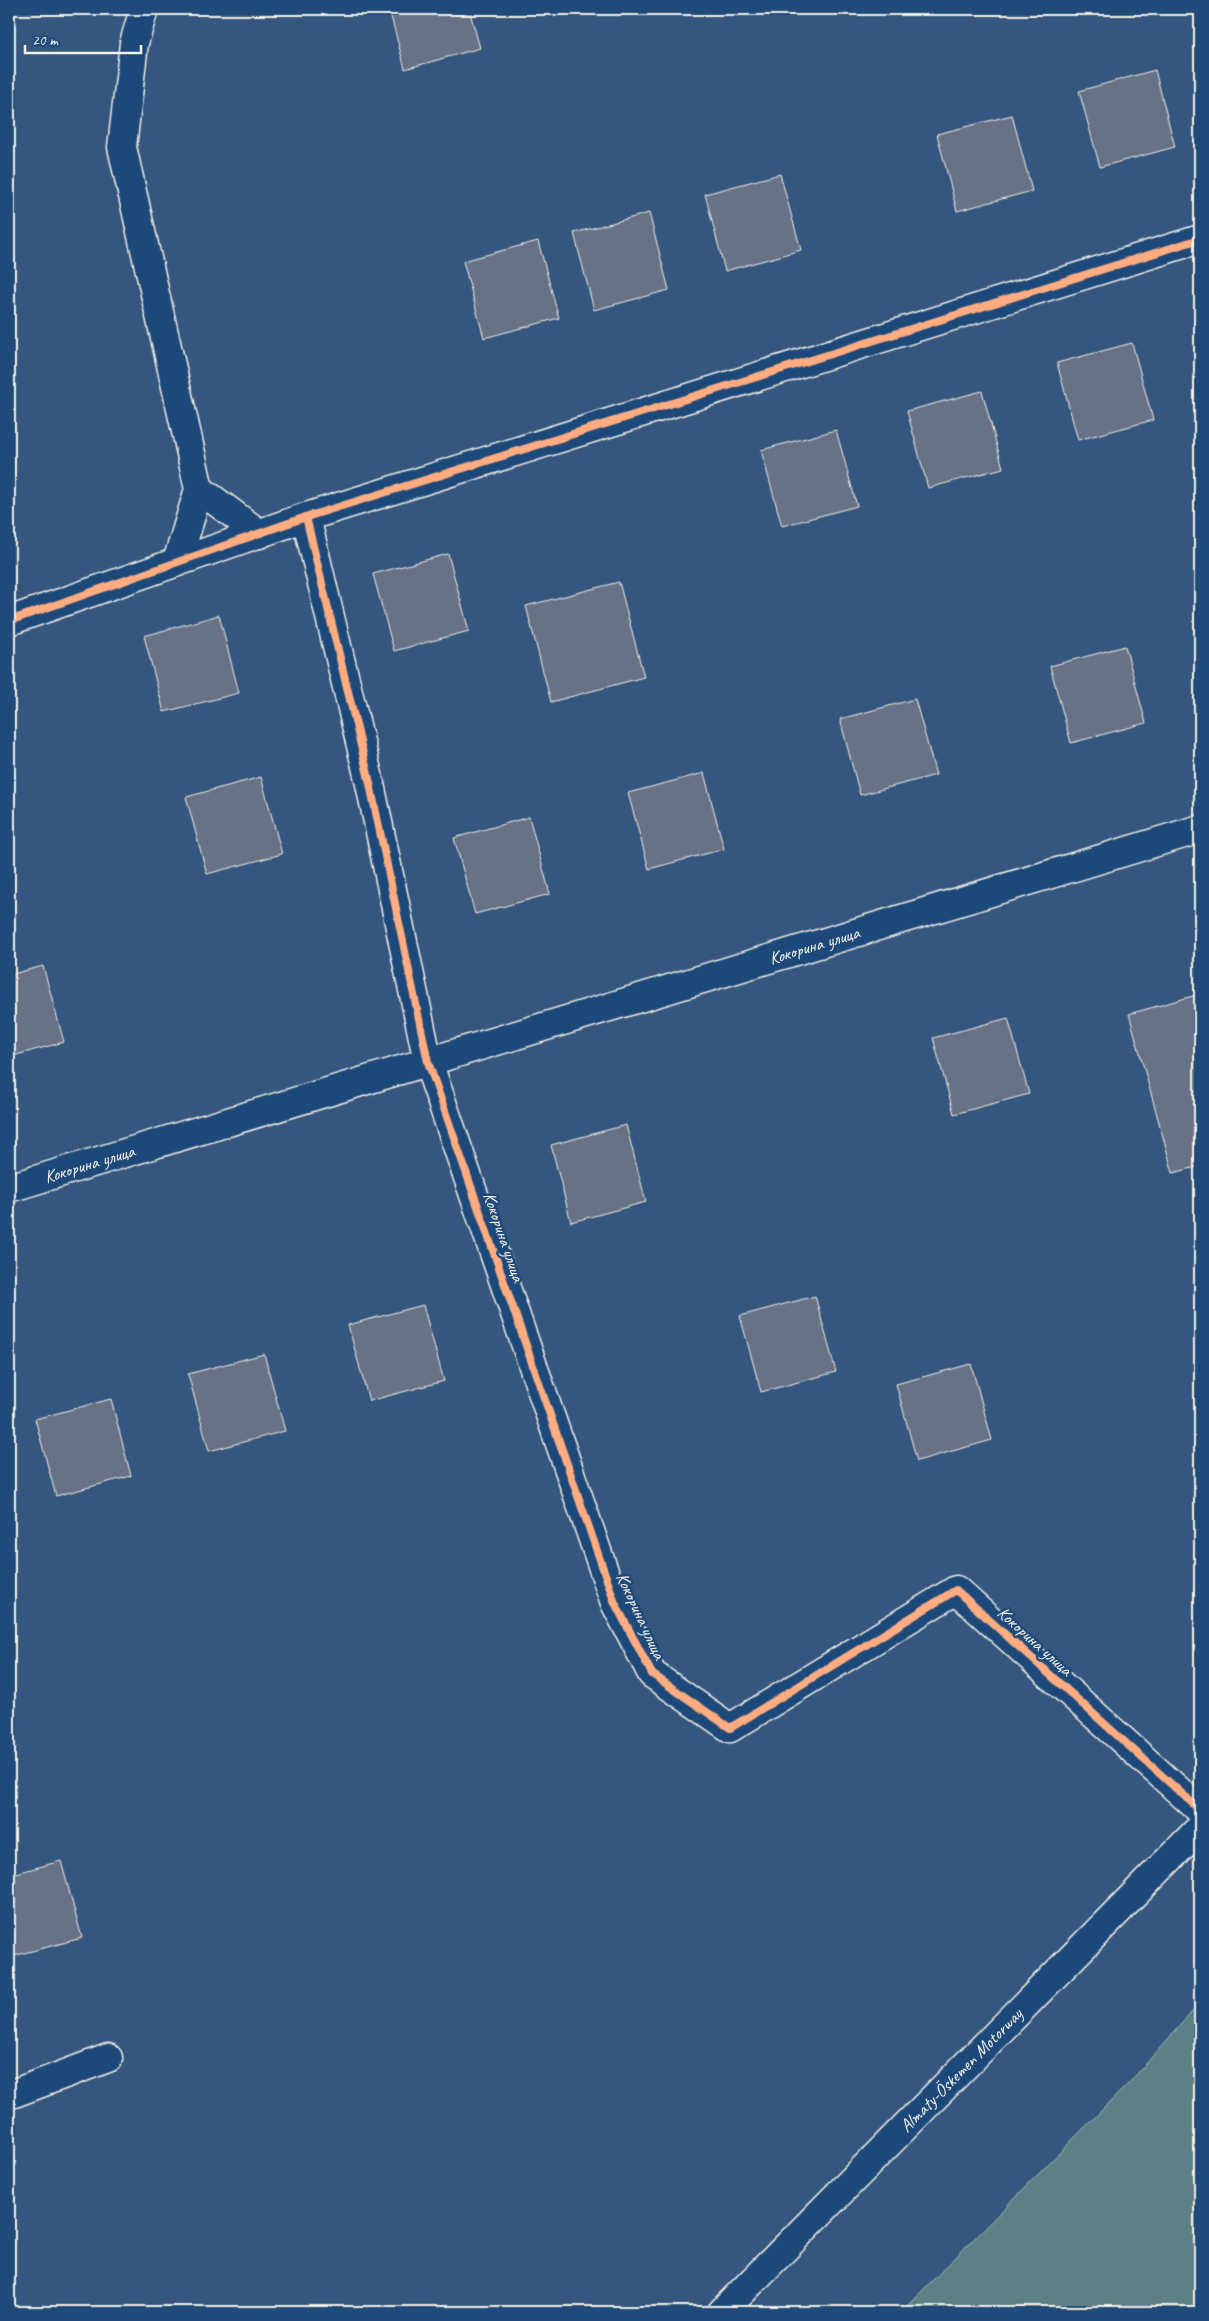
<svg xmlns="http://www.w3.org/2000/svg" width="1209" height="2321" font-family="Caveat,sans-serif">
  <style>
    .green { fill: #5c8085; stroke: #a8b8b6 }
    .building { fill: #677286; stroke: #f4f1e8 }
    .lines { fill: none; stroke-linecap: round; stroke-linejoin: round }
    .minor-casing { stroke: #f4f1e8; stroke-width: 31 }
    .highway-casing { stroke: #f4f1e8; stroke-width: 31 }
    .minor { stroke: #1f4a7a; stroke-width: 28 }
    .highway { stroke: #1f4a7a; stroke-width: 28 }
    .cycleway-casing { stroke: #1f4a7a; stroke-width: 11 }
    .cycleway { stroke: #ffac80; stroke-width: 8 }
    .labels { text-anchor: middle; stroke-width: 5; stroke-linejoin: round; paint-order: stroke }
    .street-label { font-size: 18px; fill: #f4f1e8; stroke: #1f4a7a }
  </style>
  <rect width="100%" height="100%" fill="#35567e"/>
  <filter id="ink" filterUnits="userSpaceOnUse"><feTurbulence type="fractalNoise" baseFrequency=".02" numOctaves="2"/><feDisplacementMap in="SourceGraphic" scale="10" xChannelSelector="R" yChannelSelector="G"/><feConvolveMatrix kernelMatrix="1 2 1 2 8 2 1 2 1" color-interpolation-filters="sRGB"/></filter>
  <g filter="url(#ink)">
    <polygon class="green" points="1200,2003 1200,2312 901,2312 1128,2084"/>
    <g class="building">
      <polygon points="389,9 469,9 480,48 405,69"/>
      <polygon points="1155,70 1175,147 1100,167 1079,91"/>
      <polygon points="1012,115 1032,191 957,211 937,134"/>
      <polygon points="780,174 801,250 725,271 705,194"/>
      <polygon points="649,213 669,290 594,310 574,233"/>
      <polygon points="538,241 559,318 484,338 463,261"/>
      <polygon points="1132,343 1153,420 1078,440 1057,363"/>
      <polygon points="982,391 1003,468 928,488 907,411"/>
      <polygon points="836,430 857,506 782,526 761,450"/>
      <polygon points="448,554 469,631 394,651 373,574"/>
      <polygon points="619,582 644,677 551,702 526,606"/>
      <polygon points="219,615 239,693 164,712 144,636"/>
      <polygon points="1125,646 1146,723 1071,743 1050,666"/>
      <polygon points="915,699 936,775 860,795 840,719"/>
      <polygon points="704,773 724,849 649,869 628,793"/>
      <polygon points="261,777 282,854 207,874 186,797"/>
      <polygon points="529,817 550,894 475,914 454,838"/>
      <polygon points="43,966 64,1042 9,1057 9,975"/>
      <polygon points="1200,994 1200,1166 1173,1173 1129,1014"/>
      <polygon points="1008,1018 1029,1094 954,1114 933,1038"/>
      <polygon points="626,1125 646,1202 571,1222 551,1145"/>
      <polygon points="815,1296 836,1372 761,1392 740,1316"/>
      <polygon points="423,1305 444,1381 369,1401 348,1325"/>
      <polygon points="264,1354 285,1431 209,1451 188,1374"/>
      <polygon points="971,1364 992,1440 917,1461 896,1384"/>
      <polygon points="111,1399 131,1476 56,1496 35,1419"/>
      <polygon points="61,1861 82,1938 9,1957 9,1875"/>
    </g>
    <g class="lines">
      <defs>
        <g id="minor">
          <polyline points="144,9 134,43 122,147 199,489 177,562"/>
          <polyline points="199,489 260,534"/>
          <polyline points="306,517 369,779 428,1062 615,1603 652,1674 730,1728 956,1590 1200,1810"/>
          <polyline points="9,621 306,517 1200,239"/>
          <path id="s1" d="M 9,1188 L 1200,829"/>
          <polyline points="9,2095 108,2058"/>
        </g>
        <g id="highway">
          <path id="s2" d="M 722,2312 L 1200,1828"/>
        </g>
      </defs>
      <use href="#minor" class="minor-casing"/>
      <use href="#highway" class="highway-casing"/>
      <use href="#minor" class="minor"/>
      <use href="#highway" class="highway"/>
      <defs>
        <g id="cycleway">
          <polyline points="306,517 369,779 428,1062 615,1603 652,1674 730,1728 956,1590 1200,1810"/>
          <polyline points="9,621 306,517 1200,239"/>
        </g>
      </defs>
      <use href="#cycleway" class="cycleway-casing"/>
      <use href="#cycleway" class="cycleway"/>
    </g>
  </g>
  <g class="labels">
    <g class="street-label">
      <text dy="6" stroke="none"><textPath href="#s1" startOffset="841">Кокорина улица</textPath></text>
      <text dy="6" stroke="none"><textPath href="#s1" startOffset="84">Кокорина улица</textPath></text>
      <text transform="translate(504 1237) rotate(71)" y="6">Кокорина улица</text>
      <text transform="translate(641 1616) rotate(65)" y="6">Кокорина улица</text>
      <text transform="translate(1035 1641) rotate(42)" y="6">Кокорина улица</text>
      <text dy="6" stroke="none"><textPath href="#s2" startOffset="340">Almaty-Öskemen Motorway</textPath></text>
    </g>
  </g>
  <rect width="1209" height="2321" fill="none" stroke="#1f4a7a" stroke-width="30"/>
  <rect x="15" y="15" width="1179" height="2291" fill="none" stroke="#f4f1e8" stroke-width="2" filter="url(#ink)"/>
  <path d="M25 45v8h116v-8" fill="none" stroke="#f4f1e8" stroke-width="2.5"/>
  <text x="32" y="45" font-size="15" fill="#f4f1e8" stroke="#1f4a7a" stroke-width="4" paint-order="stroke">20 m</text>
</svg>
